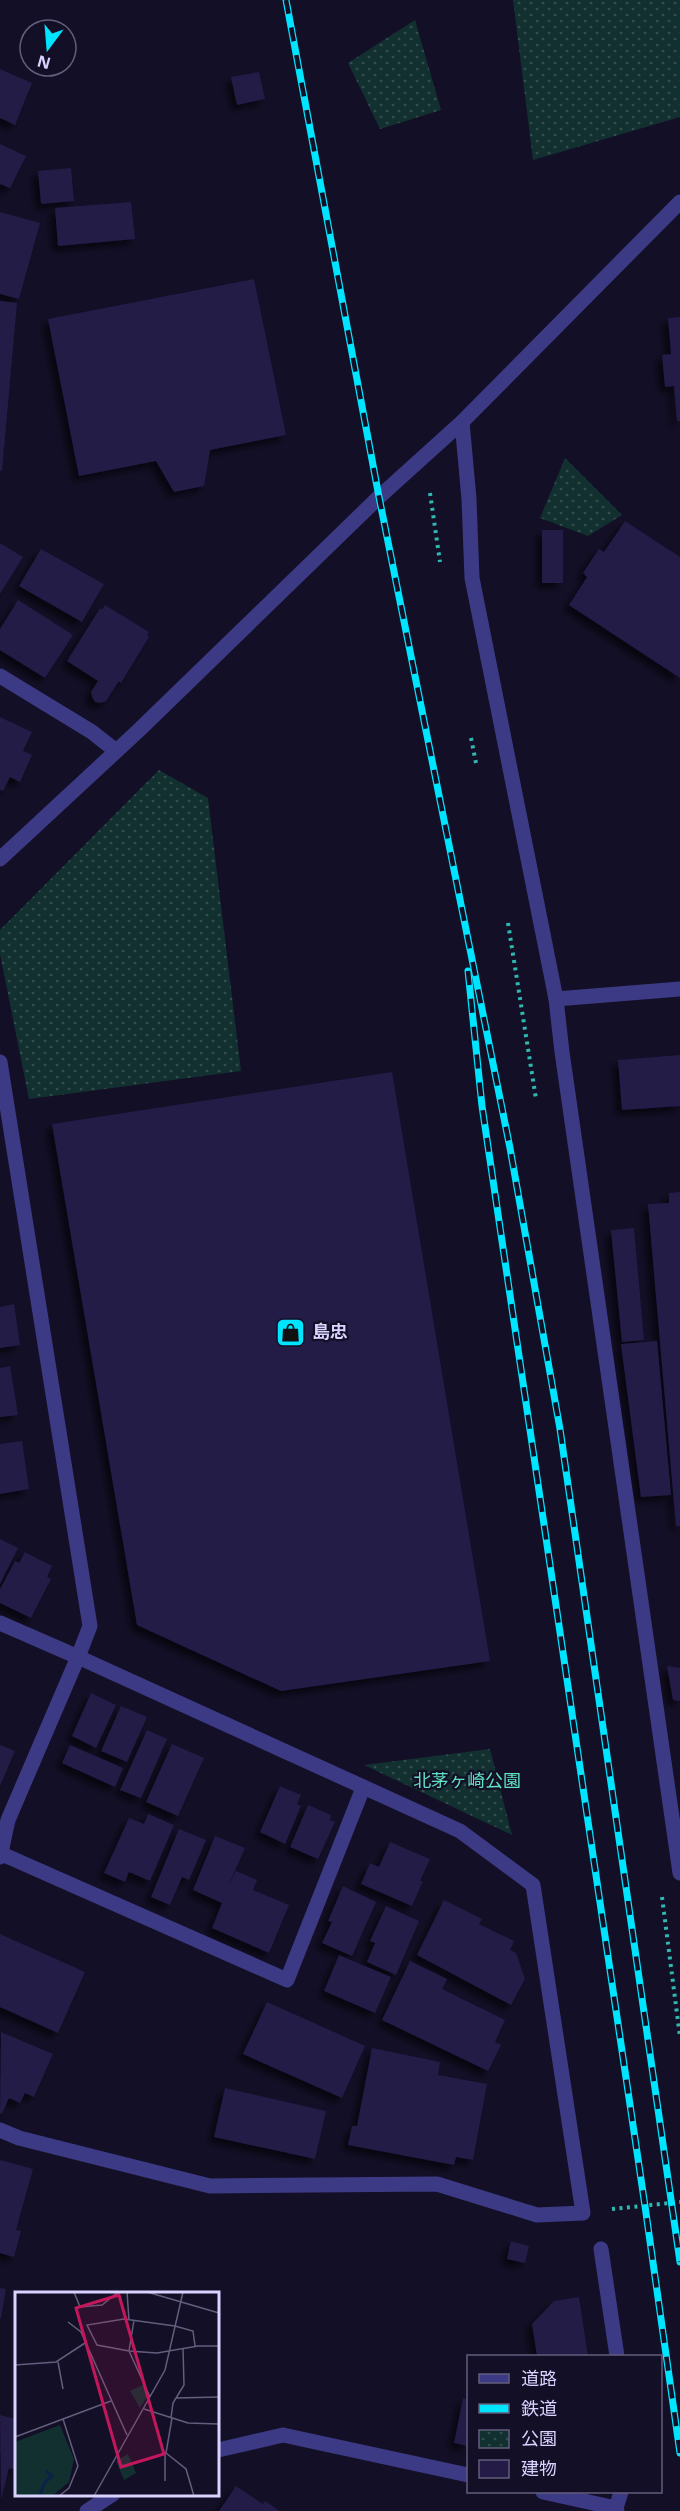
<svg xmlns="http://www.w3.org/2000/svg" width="680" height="2511" font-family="'Noto Sans','Noto Sans JP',sans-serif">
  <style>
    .park { fill: url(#park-dots) }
    .building { fill: #241b47; filter: url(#shadow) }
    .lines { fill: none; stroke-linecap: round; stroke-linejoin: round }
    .path { stroke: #2fb8b0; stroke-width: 4; stroke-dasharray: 3 4.5; stroke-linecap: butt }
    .service { stroke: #3d3a85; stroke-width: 15 }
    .minor { stroke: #3d3a85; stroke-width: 15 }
    .tertiary { stroke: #3d3a85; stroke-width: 15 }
    .rail-casing { stroke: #00e5ff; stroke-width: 7 }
    .rail { stroke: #130f26; stroke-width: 4.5; stroke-dasharray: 14; stroke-linecap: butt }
    .labels { text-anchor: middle; stroke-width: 4.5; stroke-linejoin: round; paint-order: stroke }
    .poi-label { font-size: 18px; font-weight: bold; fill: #d9d4ff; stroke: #130f26; text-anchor: start }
    .park-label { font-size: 18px; fill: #5fe0c0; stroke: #130f26 }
    .inset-river { fill: none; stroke: #0c2248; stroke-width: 3 }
    .inset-road { fill: none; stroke: #625e7d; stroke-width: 1.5 }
    .view { fill: #c2185b; fill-opacity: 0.15; stroke: #c2185b; stroke-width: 3 }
    .inset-edge { fill: none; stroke: #d9d4ff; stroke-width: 3 }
  </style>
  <defs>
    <pattern id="park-dots" width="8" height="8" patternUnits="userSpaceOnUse" patternTransform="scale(1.5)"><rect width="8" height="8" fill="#12302f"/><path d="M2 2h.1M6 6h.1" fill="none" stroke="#344d4e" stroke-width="1.8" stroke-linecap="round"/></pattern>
    <filter id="shadow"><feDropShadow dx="-5.5" dy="5.5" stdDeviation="3" flood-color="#0009"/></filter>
  </defs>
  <rect width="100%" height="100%" fill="#130f26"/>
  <g class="park">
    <polygon points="513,0 680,0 680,117 533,160"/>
    <polygon points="415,20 441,110 380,129 348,63"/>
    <polygon points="565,458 622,515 588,536 540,518"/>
    <polygon points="159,770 208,798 241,1071 29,1099 0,954 0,930"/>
    <polygon points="490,1749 512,1835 364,1765"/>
  </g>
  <g class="building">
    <polygon points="0,69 32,83 15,125 0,118"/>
    <polygon points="259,72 265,99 237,105 231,77"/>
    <polygon points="0,144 26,156 10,188 0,184"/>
    <polygon points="71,168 74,201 41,204 38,171"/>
    <polygon points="131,202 135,239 58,246 55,208"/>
    <polygon points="0,212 40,223 19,299 0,294"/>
    <polygon points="254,279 286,435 210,450 204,486 174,492 156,461 79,476 48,319"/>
    <polygon points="0,301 17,303 2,471 0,471"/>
    <polygon points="680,317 680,421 677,421 674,386 665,387 662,355 671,354 668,318"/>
    <polygon points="625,521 680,557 680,678 569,605 587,577 583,573 599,549 604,552"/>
    <rect x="542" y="530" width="21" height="53"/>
    <polygon points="0,543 23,557 0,594"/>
    <polygon points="41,549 104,584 82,622 19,586"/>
    <polygon points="18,600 73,635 45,678 0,650 0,629"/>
    <polygon points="105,605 149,632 147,636 149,637 121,683 119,681 106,701 101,703 95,702 92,697 91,692 98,681 67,661 100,608 102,610"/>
    <polygon points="0,717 32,732 23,751 32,755 20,782 10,777 3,791 0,790"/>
    <polygon points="680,1055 680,1106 622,1110 618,1060"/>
    <polygon points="392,1072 490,1661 281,1691 137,1625 52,1124"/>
    <polygon points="680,1192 680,1526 676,1526 648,1204 669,1203 669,1193"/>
    <polygon points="634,1228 644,1340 622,1342 611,1230"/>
    <polygon points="14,1304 20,1345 0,1348 0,1307"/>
    <polygon points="657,1341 671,1495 641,1497 621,1344"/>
    <polygon points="10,1366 18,1415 0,1417 0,1368"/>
    <polygon points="22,1441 29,1489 0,1494 0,1444"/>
    <polygon points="0,1539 18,1548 0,1584"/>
    <polygon points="25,1552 52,1566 47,1577 51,1579 31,1618 0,1603 0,1589 15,1561 19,1563"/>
    <polygon points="667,1666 680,1668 680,1701 673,1700"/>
    <polygon points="91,1693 116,1705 96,1748 72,1736"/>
    <polygon points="121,1706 147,1717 127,1762 101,1751"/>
    <polygon points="147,1730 167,1739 141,1798 120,1790"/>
    <polygon points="172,1744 204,1758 178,1816 146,1802"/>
    <polygon points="0,1745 15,1751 0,1786"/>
    <polygon points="70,1745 123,1768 115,1787 62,1763"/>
    <polygon points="280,1786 301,1795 297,1804 301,1806 285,1844 260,1832"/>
    <polygon points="308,1805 331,1815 330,1820 335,1822 318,1859 290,1847"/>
    <polygon points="148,1814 174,1825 150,1881 129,1872 125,1882 104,1873 129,1818 144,1824"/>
    <polygon points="179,1829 206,1840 189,1880 182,1877 170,1905 151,1897"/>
    <polygon points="215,1836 245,1848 228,1887 236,1871 257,1880 253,1890 289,1905 269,1953 212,1928 222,1903 193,1890"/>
    <polygon points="390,1842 430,1859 420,1881 423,1881 412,1906 361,1884 370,1863 379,1867"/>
    <polygon points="343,1886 376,1902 352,1956 322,1943 332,1922 328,1921"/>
    <polygon points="444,1900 482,1919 479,1924 514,1941 510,1950 516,1953 525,1979 511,2005 417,1955"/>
    <polygon points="386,1906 419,1921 396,1975 367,1962 375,1943 370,1941"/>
    <polygon points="0,1934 85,1972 58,2033 0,2007"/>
    <polygon points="339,1955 391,1977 375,2013 324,1991"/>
    <polygon points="410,1961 447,1979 442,1989 505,2020 495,2042 501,2045 488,2071 382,2020"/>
    <polygon points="267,2002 365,2046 342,2098 243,2054"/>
    <polygon points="1,2032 53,2054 34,2097 25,2093 20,2103 9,2098 2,2114 0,2113"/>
    <polygon points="372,2048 440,2062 438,2075 487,2084 473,2160 456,2157 454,2165 348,2145 352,2126 357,2126"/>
    <polygon points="225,2088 326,2111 315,2159 214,2137"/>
    <polygon points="0,2160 33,2169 16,2230 21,2231 14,2257 0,2253"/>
    <polygon points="511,2241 529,2246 525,2263 507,2259"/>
    <polygon points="0,2288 6,2289 1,2318 0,2318"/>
    <polygon points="579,2297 588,2356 537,2356 532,2324 554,2301"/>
    <polygon points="463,2398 468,2400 468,2446 454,2443"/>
    <polygon points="0,2415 16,2419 14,2428 16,2428 16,2470 9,2468 1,2500"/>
    <polygon points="236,2486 263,2504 265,2501 280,2511 219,2511"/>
  </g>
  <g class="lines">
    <g class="path">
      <polyline points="430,493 440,562"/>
      <polyline points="471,738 476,763"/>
      <polyline points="508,923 536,1099"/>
      <polyline points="662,1897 680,2037"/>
      <polyline points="612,2209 680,2202"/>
    </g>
    <polyline class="service" points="2,1854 287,1980 363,1788"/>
    <g class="minor">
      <polyline points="0,676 92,732 116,751"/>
      <polyline points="556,999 562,1052 680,1873"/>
      <polyline points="0,1062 90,1626 78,1657 460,1831 533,1885 583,2213 537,2215 437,2184 210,2186 19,2138 0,2130"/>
      <polyline points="0,1623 78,1657 8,1820 0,1857"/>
      <polyline points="601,2249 617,2356"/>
      <polyline points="616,2508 621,2492"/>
    </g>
    <g class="tertiary">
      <polyline points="462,422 469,499 472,578 556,999 680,989"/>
      <polyline points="0,859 138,731 379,497 462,422 680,202"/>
      <polyline points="218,2450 283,2435 468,2475"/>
      <polyline points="543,2492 616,2508 617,2511"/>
      <polyline points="87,2511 113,2494"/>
    </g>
    <defs>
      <g id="rail">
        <polyline points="286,0 379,497 510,1148 560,1429 680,2262"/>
        <polyline points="468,971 482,1106 645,2206 680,2453"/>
      </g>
    </defs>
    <use href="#rail" class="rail-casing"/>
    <use href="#rail" class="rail"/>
  </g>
  <defs>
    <symbol id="shop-square" viewBox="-11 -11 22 22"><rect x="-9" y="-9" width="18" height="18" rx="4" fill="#00e5ff" stroke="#130f26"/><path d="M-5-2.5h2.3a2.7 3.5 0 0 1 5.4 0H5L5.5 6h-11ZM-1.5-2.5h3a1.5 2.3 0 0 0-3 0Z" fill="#111"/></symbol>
  </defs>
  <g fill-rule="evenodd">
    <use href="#shop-square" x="274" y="1316" width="33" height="33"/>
  </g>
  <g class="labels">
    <g class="poi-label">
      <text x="312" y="1338">島忠</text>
    </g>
    <g class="park-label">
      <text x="467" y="1787">北茅ヶ崎公園</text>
    </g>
  </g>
  <g transform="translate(15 2292)">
    <rect width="204" height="204" fill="#130f26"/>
    <path d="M 128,93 L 133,103 L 125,116 L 115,99 ZM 45,133 L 59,167 L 54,190 L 37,204 L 0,204 L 0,150 ZM 113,162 L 121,181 L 109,188 L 101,169 Z" fill="#12302f"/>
    <path class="inset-river" d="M 25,204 L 29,191 L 37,184 L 31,179"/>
    <path class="inset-road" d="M 59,0 L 65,15 L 87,13 L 103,0M 112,0 L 114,28M 132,0 L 204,21M 119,28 L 114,59 L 142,61 L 183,54 L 204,54M 53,30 L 66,40 L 112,143M 43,70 L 48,97M 0,73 L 41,70 L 70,51M 135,105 L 114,59 L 82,53 L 72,33 L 109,27 L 160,34 L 178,39 L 180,54M 161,106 L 204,105M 129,117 L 173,131 L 204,132M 156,126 L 158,111 L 169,93 L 168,56M 157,126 L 151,161 L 171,177 L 179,204M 0,145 L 96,109M 150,189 L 150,161M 44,204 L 54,196 L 63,174 L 48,127M 79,204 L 150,78 L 168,0"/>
    <path class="view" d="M 104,3 L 149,162 L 106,175 L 61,16 Z"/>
    <rect width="204" height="204" class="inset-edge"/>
  </g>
  <rect x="467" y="2355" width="195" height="138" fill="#130f26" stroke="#625e7d" stroke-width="1.5"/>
  <rect x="479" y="2374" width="30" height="9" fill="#3d3a85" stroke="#625e7d" stroke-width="1.5"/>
  <text x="521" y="2385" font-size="18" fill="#d9d4ff">道路</text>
  <rect x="479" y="2404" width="30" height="9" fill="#00e5ff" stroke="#625e7d" stroke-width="1.5"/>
  <text x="521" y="2415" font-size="18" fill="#d9d4ff">鉄道</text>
  <rect x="479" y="2430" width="30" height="18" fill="url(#park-dots)" stroke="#625e7d" stroke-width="1.5"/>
  <text x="521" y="2445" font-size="18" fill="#d9d4ff">公園</text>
  <rect x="479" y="2460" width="30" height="18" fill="#241b47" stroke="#625e7d" stroke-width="1.5"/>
  <text x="521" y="2475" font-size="18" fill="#d9d4ff">建物</text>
  <g transform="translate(48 48) rotate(196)"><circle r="28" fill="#130f26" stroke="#625e7d" stroke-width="1.5"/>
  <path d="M0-4.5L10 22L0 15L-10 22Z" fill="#00e5ff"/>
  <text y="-9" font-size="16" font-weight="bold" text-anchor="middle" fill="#d9d4ff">N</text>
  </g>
</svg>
